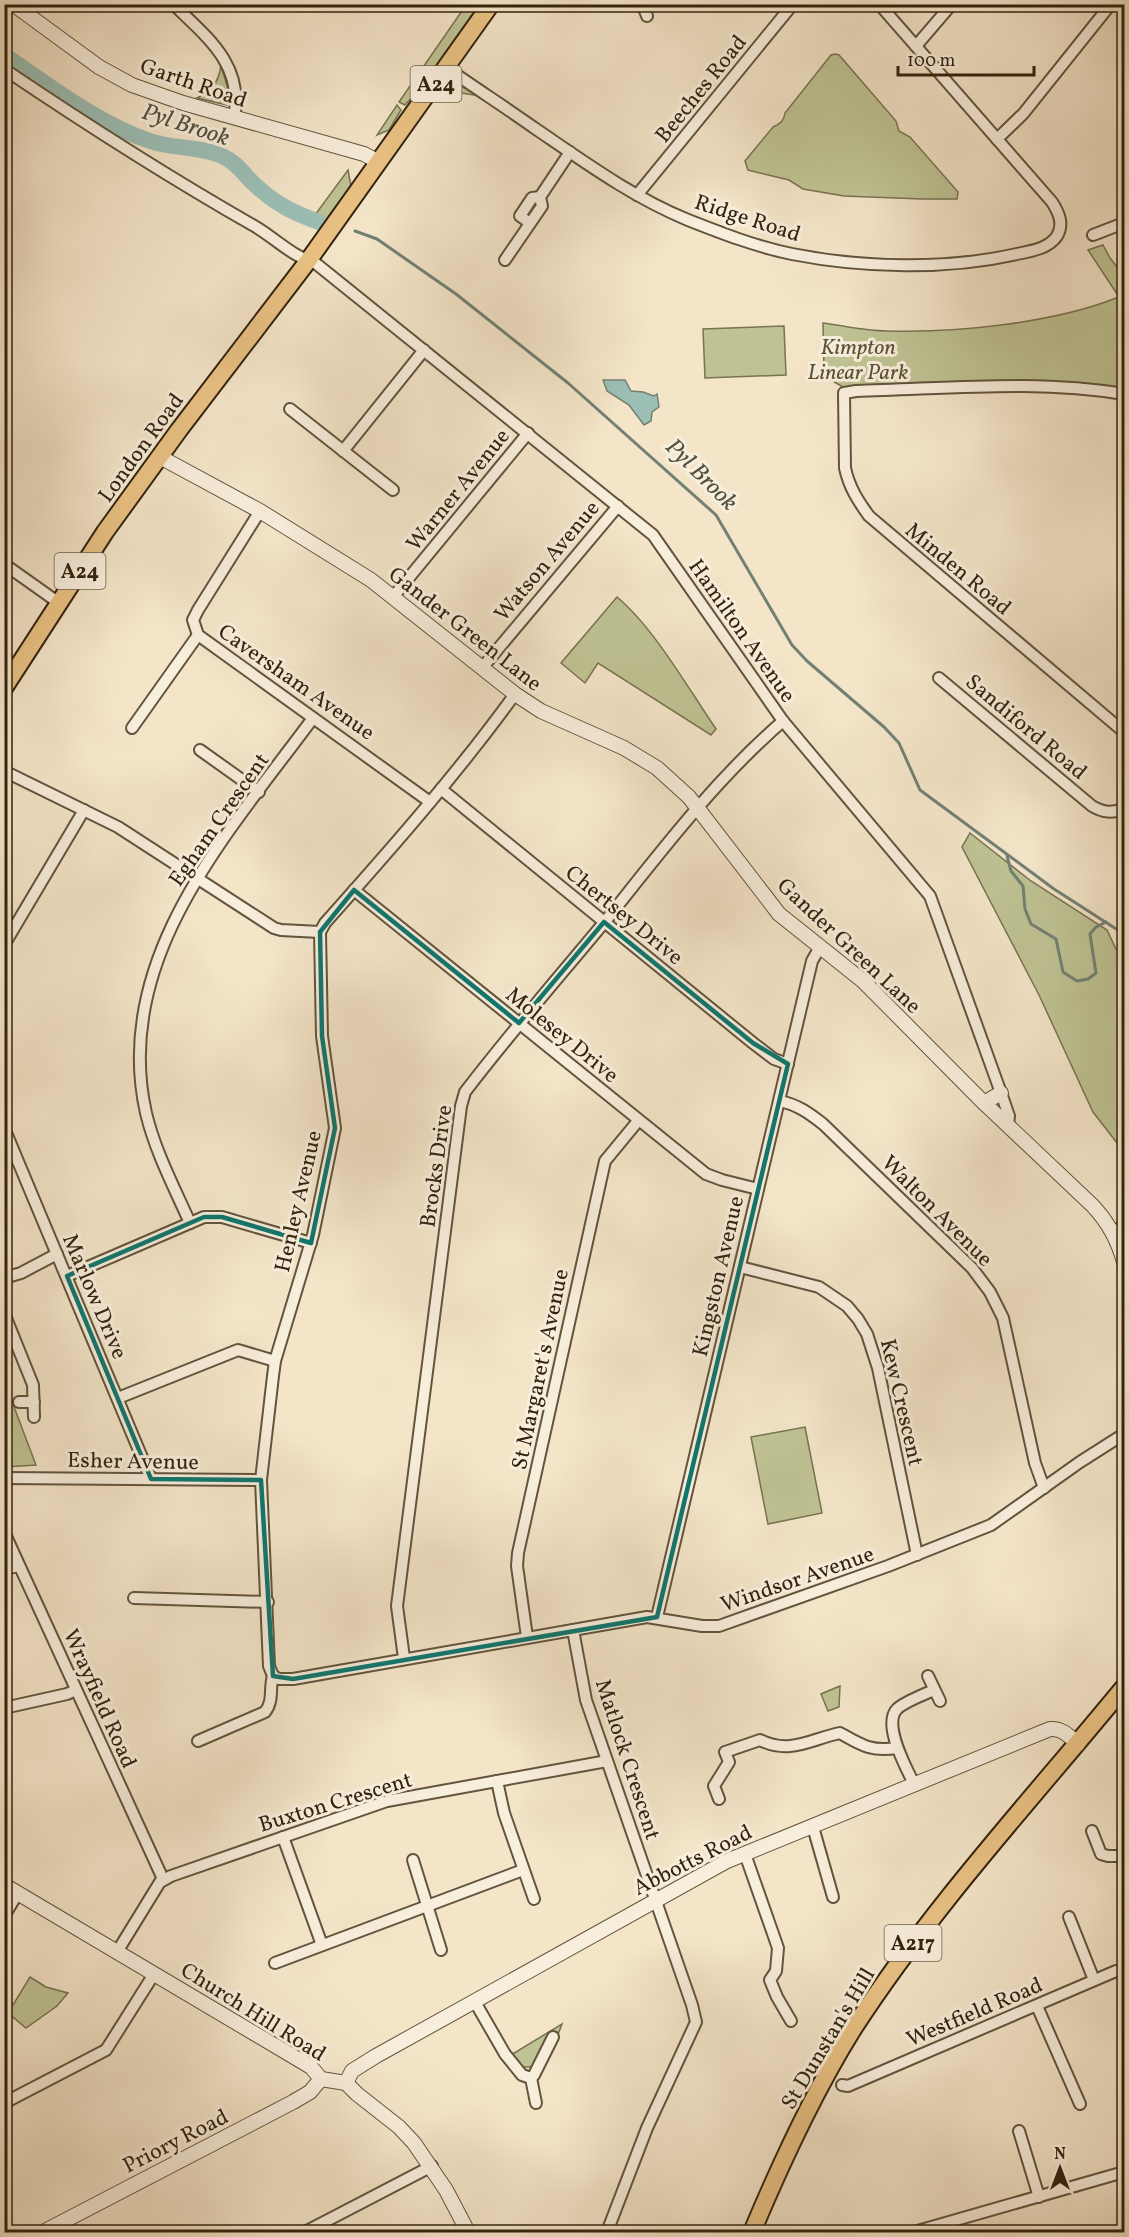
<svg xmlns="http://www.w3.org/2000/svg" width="1129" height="2237" font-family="Vollkorn,serif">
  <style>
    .green { fill: #bfc394; stroke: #787351; stroke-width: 1.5 }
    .water { fill: #9cbfb6; stroke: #728173; stroke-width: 1.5 }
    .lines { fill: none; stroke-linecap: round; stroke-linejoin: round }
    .stream { stroke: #728173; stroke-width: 3 }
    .river { stroke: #9cbfb6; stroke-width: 16 }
    .minor-casing { stroke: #62543d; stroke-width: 14 }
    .tertiary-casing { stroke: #62543d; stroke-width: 16 }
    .trunk-casing { stroke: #32230e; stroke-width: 20 }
    .minor { stroke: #f8eedc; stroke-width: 10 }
    .tertiary { stroke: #f8eedc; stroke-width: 14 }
    .trunk { stroke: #eac284; stroke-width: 16 }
    .marked { fill: none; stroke: #0f766e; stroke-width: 4.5; stroke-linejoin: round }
    .labels { text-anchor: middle; stroke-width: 6; stroke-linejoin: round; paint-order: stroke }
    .shield { fill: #f8eedc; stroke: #6d604c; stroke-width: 1.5 }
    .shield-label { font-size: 21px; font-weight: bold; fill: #32230e }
    .street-label { font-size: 22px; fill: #32230e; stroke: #f8eedc }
    .park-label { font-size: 22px; font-style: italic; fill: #5c5336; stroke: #f8eedc }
    .water-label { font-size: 24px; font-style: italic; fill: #525240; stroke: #f8eedc }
  </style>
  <rect width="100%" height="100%" fill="#f4e5c9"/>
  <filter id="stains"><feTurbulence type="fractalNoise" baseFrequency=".00333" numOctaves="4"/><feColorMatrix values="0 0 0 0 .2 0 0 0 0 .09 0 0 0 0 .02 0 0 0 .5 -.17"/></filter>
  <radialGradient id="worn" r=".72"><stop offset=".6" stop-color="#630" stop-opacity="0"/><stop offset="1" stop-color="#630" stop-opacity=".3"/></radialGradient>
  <g class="green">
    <polygon points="466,5 480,5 432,74 405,105 399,102"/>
    <path d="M 835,54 L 839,55 L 896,121 L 899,131 L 910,137 L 958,192 L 957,199 L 922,199 L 844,196 L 803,189 L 789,180 L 748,170 L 745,161 L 773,127 C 780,124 784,121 785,113 L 831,55 Z"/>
    <path d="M 221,66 L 229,92 L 227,105 L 197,98 C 212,91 218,83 221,66 Z"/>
    <polygon points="459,85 475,93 474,95 461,93 450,97 449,86"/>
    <polygon points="397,105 401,110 389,130 377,135"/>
    <polygon points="348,170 351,186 326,220 315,215"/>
    <path d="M 1103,245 L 1110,258 L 1124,276 L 1124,389 L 1045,381 L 848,390 L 824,376 L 823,323 C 845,326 866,331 887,331 C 957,333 1054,323 1119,297 L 1088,250 Z"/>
    <polygon points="784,326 786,375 705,378 703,329"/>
    <path d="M 617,597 C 654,628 688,688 716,729 L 711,735 L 598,663 L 585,683 L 561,663 Z"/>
    <polygon points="970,833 1031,881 1107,930 1116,949 1124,955 1124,1152 1093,1112 1039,995 962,847"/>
    <polygon points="4,1396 8,1408 11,1399 36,1465 5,1467"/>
    <polygon points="805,1427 822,1513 768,1524 751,1437"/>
    <polygon points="840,1686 839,1707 828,1711 821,1694"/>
    <polygon points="30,1977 46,1987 68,1993 57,2006 26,2028 8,2013"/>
    <polygon points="562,2024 559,2032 551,2034 534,2067 522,2067 511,2055"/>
  </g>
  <polygon class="water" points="603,380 625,380 631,391 643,392 654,396 657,394 659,407 652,412 651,421 644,425 629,405 607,391"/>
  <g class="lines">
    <g class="stream">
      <polyline points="355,231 377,239 456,294 568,383 716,515 792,645 807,661 884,727 899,743 920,790 1054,889 1124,934"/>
      <polyline points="1007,856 1011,871 1023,886 1025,909 1031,924 1056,939 1063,972 1077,981 1088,979 1096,973 1090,934 1096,927 1106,922"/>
    </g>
    <path class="river" d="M 4,55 C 50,86 97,123 150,141 C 173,149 200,146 222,156 C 236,162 242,172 253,183 C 274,203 291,212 319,222"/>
    <defs>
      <g id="minor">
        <path d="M 173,4 C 208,38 244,65 234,118"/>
        <polyline points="638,4 644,8 647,16"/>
        <polyline points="916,46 952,4"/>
        <path d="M 447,68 C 475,88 505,107 533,127 C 583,161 632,197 688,220 C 721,233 757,247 792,254 C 863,268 946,270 1017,254 C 1031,251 1048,249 1057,236 C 1064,224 1059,213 1052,202 L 879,4"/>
        <path d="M 4,69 C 87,125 170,178 256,227 C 276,239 293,257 314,262 L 653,535 L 783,721 L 930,896 L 1001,1093 L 1009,1116 L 1008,1126"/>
        <polyline points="997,139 1023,114 1111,4"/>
        <polyline points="637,195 793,4"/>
        <polyline points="530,223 520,216 532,198 540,197"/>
        <polyline points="1093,235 1124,223"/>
        <polyline points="505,260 542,206 540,197 570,152"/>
        <path d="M 1124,394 C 1036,379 945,389 856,391 L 844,393 L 845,468 C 849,487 858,501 869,516 L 1124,732"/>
        <polyline points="290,409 393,490"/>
        <polyline points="343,451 424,350"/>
        <polyline points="260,511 198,610 193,620 198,635 430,802"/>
        <polyline points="4,564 59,603"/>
        <polyline points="393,597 528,433"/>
        <polyline points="482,668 618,506"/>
        <path d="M 939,678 L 1092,806 C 1104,813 1112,813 1124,809"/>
        <polyline points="132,728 198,635"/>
        <polyline points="200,750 259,792"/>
        <polyline points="4,771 118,827 274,928 281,930 320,932"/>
        <polyline points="441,789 753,1043 774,1059 788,1064"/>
        <polyline points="354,890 706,1174 722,1180 758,1189"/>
        <polyline points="4,945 84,810"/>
        <path d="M 780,1101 C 798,1105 809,1113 823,1124 L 972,1268 L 990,1292 L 1003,1318 L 1035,1463 L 1044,1488"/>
        <polyline points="4,1128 151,1479"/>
        <path d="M 190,1223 C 174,1187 155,1151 146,1113 C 111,959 229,832 313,718"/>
        <polyline points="1113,1233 1124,1225"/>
        <polyline points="740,1267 819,1287 847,1306 858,1319 867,1334 878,1368 917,1555"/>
        <polyline points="67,1276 204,1217 222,1217 311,1243"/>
        <polyline points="4,1278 21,1273 57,1254"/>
        <polyline points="4,1313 33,1385 34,1417"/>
        <polyline points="118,1398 238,1350 275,1361"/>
        <polyline points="19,1402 34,1402"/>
        <polyline points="4,1478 261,1480"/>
        <polyline points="4,1532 163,1879"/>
        <polyline points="4,1569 19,1566"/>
        <polyline points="134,1598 268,1602"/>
        <polyline points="657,1617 812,961 820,947"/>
        <polyline points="573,1630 586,1700 692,2005 696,2022 647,2128 607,2232"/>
        <polyline points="527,1637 517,1566 518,1553 605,1161 638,1121"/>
        <path d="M 404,1658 L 397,1606 L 461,1106 L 465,1092 C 510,1033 559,977 607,919 C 662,850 716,779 783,721"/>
        <path d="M 273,1676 L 269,1666 L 261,1480 L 273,1376 L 275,1361 L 313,1235 L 335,1128 L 322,1036 L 320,932 L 325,923 C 391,849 457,774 515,694"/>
        <polyline points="273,1676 279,1679 293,1679 647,1617 702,1626 719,1626 888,1566 991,1525 1080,1462 1124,1434"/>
        <polyline points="928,1676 940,1701"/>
        <polyline points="4,1708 67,1694 76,1690"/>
        <path d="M 198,1741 L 265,1712 C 274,1701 269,1688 273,1676"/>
        <polyline points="497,1781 504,1813 534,1899"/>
        <path d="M 914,1784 C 907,1769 882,1725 897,1709 C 904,1702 925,1694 934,1690"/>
        <path d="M 719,1799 L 714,1786 L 729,1762 L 725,1752 L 760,1740 C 790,1755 811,1739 840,1733 C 861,1745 871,1752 897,1748"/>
        <polyline points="813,1827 833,1897"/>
        <polyline points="1092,1831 1101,1854 1108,1856 1124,1856"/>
        <polyline points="283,1837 322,1945"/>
        <polyline points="745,1854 778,1948 776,1971 770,1980 777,1997 791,2021"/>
        <polyline points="413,1860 441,1950"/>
        <polyline points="4,1916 18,1893"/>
        <polyline points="1069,1917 1094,1980"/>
        <polyline points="117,1952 160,1882 171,1876 387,1801 607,1761"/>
        <polyline points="275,1963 523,1870"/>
        <polyline points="475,2002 505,2054 522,2075 531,2078 534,2075 553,2037"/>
        <polyline points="1037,2006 1080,2104"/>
        <polyline points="531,2078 536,2103"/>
        <polyline points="842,2085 848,2086 1116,1971 1120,1972 1124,1967"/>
        <polyline points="4,2103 106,2050 154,1974"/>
        <polyline points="1019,2131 1039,2197"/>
        <polyline points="305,2232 432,2166"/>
        <polyline points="914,2232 1124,2172"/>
      </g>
      <g id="tertiary">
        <polyline points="13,4 99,67 132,85 183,103 364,154 379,162"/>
        <path d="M 160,457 L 260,511 L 371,580 L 515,694 L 541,711 L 624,748 L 657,768 L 689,797 L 779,914 L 863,981 L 984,1103 L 1093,1206 C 1109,1223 1118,1240 1124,1262"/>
        <polyline points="984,1103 1001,1093"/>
        <polyline points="4,1885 311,2067 321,2079 346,2083 357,2094 399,2127 414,2143 446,2190 468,2232"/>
        <path d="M 346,2083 L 352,2071 L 376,2056 L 727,1861 L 1050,1729 C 1062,1728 1069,1736 1078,1744"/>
        <polyline points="43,2232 293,2102 310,2092 321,2079"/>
      </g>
      <g id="trunk">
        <polyline points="4,688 105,532 179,430 308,261 491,4"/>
        <path d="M 752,2232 C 781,2163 813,2093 853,2029 C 932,1907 1032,1799 1124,1687"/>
      </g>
    </defs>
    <use href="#minor" class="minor-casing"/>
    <use href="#tertiary" class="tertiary-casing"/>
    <use href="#trunk" class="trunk-casing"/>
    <use href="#minor" class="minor"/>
    <use href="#tertiary" class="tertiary"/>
    <use href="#trunk" class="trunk"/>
  </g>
  <path class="marked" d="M 354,890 L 519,1023 L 604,922 L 753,1043 L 788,1064 L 657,1617 L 293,1679 L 273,1676 L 261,1480 L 151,1479 L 67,1276 L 204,1217 L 222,1217 L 311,1243 L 335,1128 L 322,1036 L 320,932 Z"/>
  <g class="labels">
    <g class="shield">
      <rect x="410.5" y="66" width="51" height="36" rx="4.5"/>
      <rect x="54.5" y="553" width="51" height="36" rx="4.5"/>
      <rect x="884.5" y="1925" width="57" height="36" rx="4.5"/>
    </g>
    <g class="shield-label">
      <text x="436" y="91">A24</text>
      <text x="80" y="578">A24</text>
      <text x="913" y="1950">A217</text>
    </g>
    <g class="street-label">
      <text transform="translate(194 82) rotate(19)" y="8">Garth Road</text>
      <text transform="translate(700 88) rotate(-51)" y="8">Beeches Road</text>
      <text transform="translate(748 217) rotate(18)" y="8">Ridge Road</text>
      <text transform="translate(140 447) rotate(-54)" y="8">London Road</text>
      <text transform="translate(457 489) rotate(-51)" y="8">Warner Avenue</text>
      <text transform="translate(546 560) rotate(-50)" y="8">Watson Avenue</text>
      <text transform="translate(959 568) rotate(40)" y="8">Minden Road</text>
      <text transform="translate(466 628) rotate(38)" y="8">Gander Green Lane</text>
      <text transform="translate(743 630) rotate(55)" y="8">Hamilton Avenue</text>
      <text transform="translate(297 681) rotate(35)" y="8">Caversham Avenue</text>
      <text transform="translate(1027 726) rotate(40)" y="8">Sandiford Road</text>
      <text transform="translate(218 819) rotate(-55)" y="8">Egham Crescent</text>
      <text transform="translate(625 914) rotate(39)" y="8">Chertsey Drive</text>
      <text transform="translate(850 945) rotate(43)" y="8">Gander Green Lane</text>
      <text transform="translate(563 1034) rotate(39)" y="8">Molesey Drive</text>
      <text transform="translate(435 1166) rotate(-82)" y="8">Brocks Drive</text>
      <text transform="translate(297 1201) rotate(-77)" y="8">Henley Avenue</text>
      <text transform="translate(938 1210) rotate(45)" y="8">Walton Avenue</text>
      <text transform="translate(717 1276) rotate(-77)" y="8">Kingston Avenue</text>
      <text transform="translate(96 1296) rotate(67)" y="8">Marlow Drive</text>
      <text transform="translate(539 1369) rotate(-78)" y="8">St Margaret's Avenue</text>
      <text transform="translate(903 1402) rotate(77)" y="8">Kew Crescent</text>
      <text transform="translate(133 1460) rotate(1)" y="8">Esher Avenue</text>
      <text transform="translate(797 1578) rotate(-19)" y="8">Windsor Avenue</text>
      <text transform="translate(101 1698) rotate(66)" y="8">Wrayfield Road</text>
      <text transform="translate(629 1759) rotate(72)" y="8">Matlock Crescent</text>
      <text transform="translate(335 1801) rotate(-17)" y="8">Buxton Crescent</text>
      <text transform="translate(692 1859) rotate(-27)" y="8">Abbotts Road</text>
      <text transform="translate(254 2011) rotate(32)" y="8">Church Hill Road</text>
      <text transform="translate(974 2011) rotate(-23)" y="8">Westfield Road</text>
      <text transform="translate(827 2038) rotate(-59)" y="8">St Dunstan's Hill</text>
      <text transform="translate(175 2140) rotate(-27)" y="8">Priory Road</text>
    </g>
    <g class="park-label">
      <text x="858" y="354">Kimpton<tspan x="858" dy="25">Linear Park</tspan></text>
    </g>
    <g class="water-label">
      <text transform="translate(186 124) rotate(18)" y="8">Pyl Brook</text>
      <text transform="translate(702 474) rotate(45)" y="8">Pyl Brook</text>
    </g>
  </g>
  <rect width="1129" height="2237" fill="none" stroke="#f4e5c9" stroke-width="24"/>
  <rect x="6" y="6" width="1117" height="2225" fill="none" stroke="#32230e" stroke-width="3"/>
  <rect x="12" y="12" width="1105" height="2213" fill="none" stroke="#32230e" stroke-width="1.5"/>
  <g transform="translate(1060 2168)" stroke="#f8eedc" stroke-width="4.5" paint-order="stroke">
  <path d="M0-4.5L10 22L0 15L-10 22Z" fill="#32230e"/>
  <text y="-9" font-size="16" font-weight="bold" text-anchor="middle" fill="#32230e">N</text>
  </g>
  <path d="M898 66v9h136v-9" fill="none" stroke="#32230e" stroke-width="3"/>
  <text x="907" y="66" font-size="18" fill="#32230e" stroke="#f8eedc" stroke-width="4.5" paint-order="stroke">100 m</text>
  <rect width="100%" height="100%" filter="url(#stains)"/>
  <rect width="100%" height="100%" fill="url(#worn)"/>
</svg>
